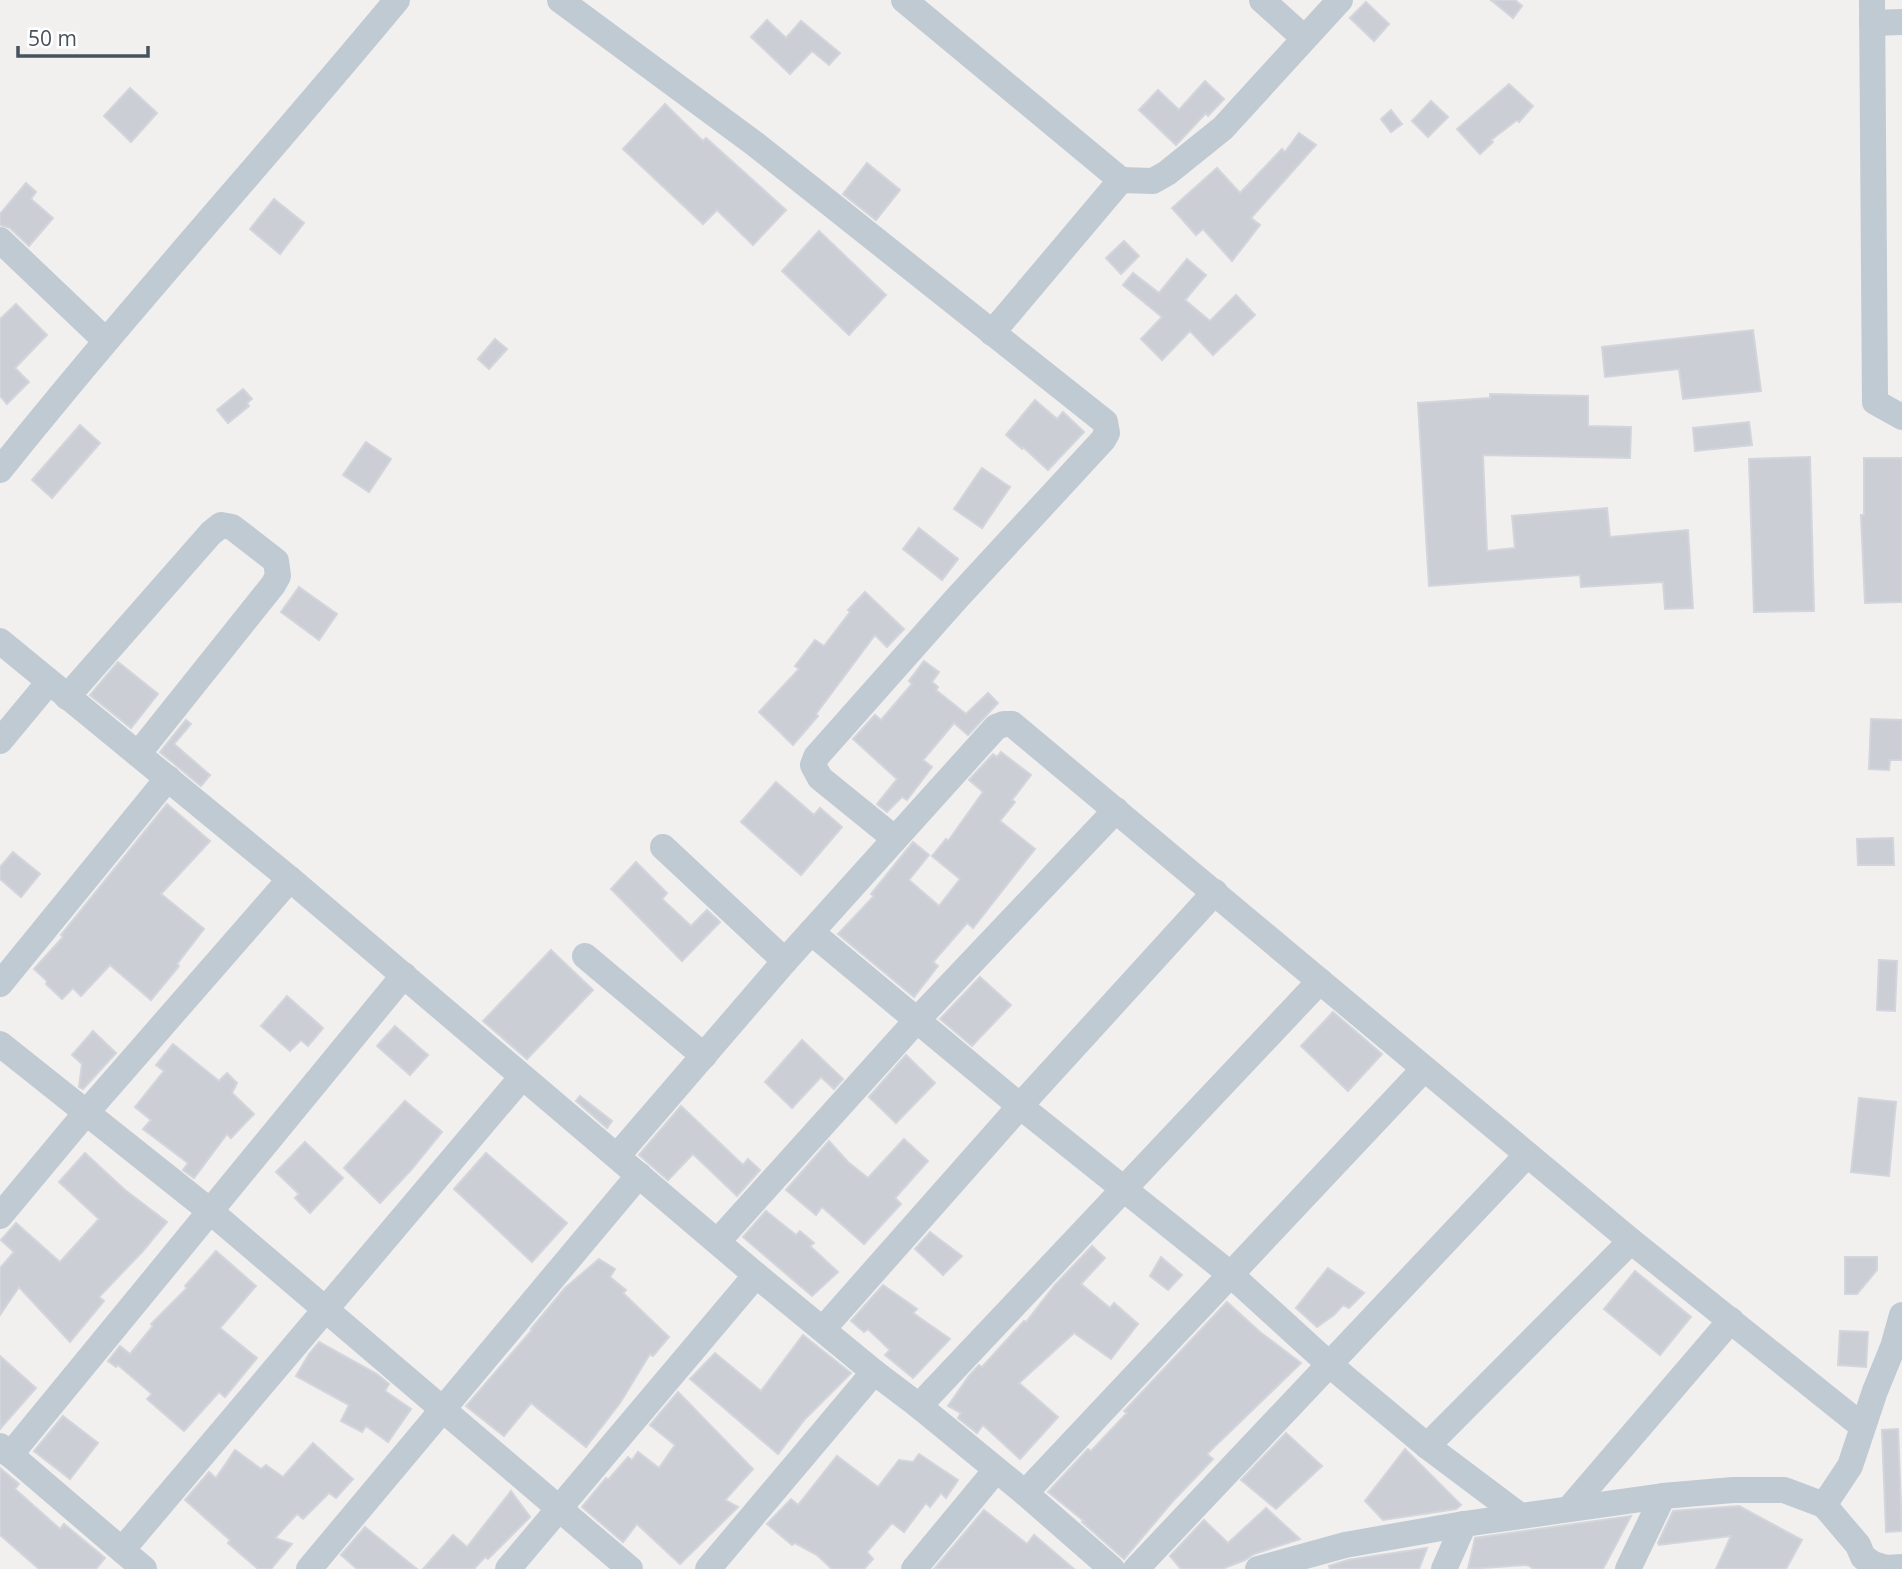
<svg xmlns="http://www.w3.org/2000/svg" width="1902" height="1569" font-family="'Open Sans',sans-serif">
  <style>
    .building { fill: #cbced4; stroke: #d2d5db; stroke-width: 2 }
    .lines { fill: none; stroke-linecap: round; stroke-linejoin: round }
    .minor { stroke: #bfcad2; stroke-width: 26 }
  </style>
  <rect width="100%" height="100%" fill="#f2efef"/>
  <g class="building">
    <polygon points="1491,0 1515,0 1522,6 1513,18"/>
    <polygon points="1366,2 1389,24 1374,41 1350,18"/>
    <polygon points="767,20 786,38 801,21 840,53 829,65 812,51 790,74 751,37"/>
    <polygon points="1205,81 1224,99 1208,116 1206,113 1176,145 1139,110 1158,90 1179,110"/>
    <polygon points="1509,84 1533,106 1519,122 1517,120 1491,140 1493,142 1480,154 1457,129"/>
    <polygon points="130,88 157,113 131,142 104,116"/>
    <polygon points="1431,101 1448,117 1428,137 1412,121"/>
    <polygon points="665,104 703,141 706,138 786,210 753,245 717,210 703,224 623,149"/>
    <polygon points="1391,110 1402,124 1391,132 1381,119"/>
    <polygon points="1299,133 1316,145 1251,218 1260,225 1232,261 1203,229 1196,235 1172,208 1217,168 1240,193 1282,149 1285,152"/>
    <polygon points="867,163 900,190 876,220 843,194"/>
    <polygon points="26,183 36,192 31,199 53,218 29,246 10,228 0,225 0,214"/>
    <polygon points="274,199 304,223 280,254 250,229"/>
    <polygon points="819,231 886,295 849,335 782,271"/>
    <polygon points="1124,241 1139,256 1121,274 1106,258"/>
    <polygon points="1187,259 1206,275 1185,300 1210,321 1236,295 1255,315 1213,355 1190,331 1162,360 1141,339 1162,317 1123,285 1133,273 1159,293"/>
    <polygon points="16,304 47,335 15,368 29,382 7,404 0,396 0,319"/>
    <polygon points="1753,330 1761,391 1683,399 1679,369 1605,377 1602,347"/>
    <polygon points="495,339 507,349 489,369 478,359"/>
    <polygon points="243,389 252,399 247,403 249,406 228,423 217,410"/>
    <polygon points="1490,394 1588,396 1588,426 1631,427 1630,458 1483,455 1487,551 1515,548 1512,516 1607,508 1610,537 1688,530 1693,608 1665,609 1663,582 1581,587 1580,575 1429,586 1418,403 1490,398"/>
    <polygon points="1035,400 1057,419 1063,412 1084,432 1048,470 1023,447 1022,449 1006,435"/>
    <polygon points="1749,422 1752,445 1695,451 1693,428"/>
    <polygon points="80,425 100,443 52,498 32,480"/>
    <polygon points="366,442 391,459 369,492 343,475"/>
    <polygon points="1810,457 1814,611 1754,612 1749,459"/>
    <polygon points="1864,458 1902,458 1902,602 1865,603 1861,515 1864,515"/>
    <polygon points="982,468 1010,487 982,528 954,509"/>
    <polygon points="919,528 958,559 942,580 903,549"/>
    <polygon points="299,587 337,614 319,640 281,612"/>
    <polygon points="865,592 904,629 887,647 875,635 816,714 818,716 793,745 759,712 799,669 795,666 815,640 824,646 850,612 848,610"/>
    <polygon points="924,661 939,672 932,682 938,687 936,690 966,714 988,693 998,703 968,735 954,723 923,760 932,767 907,800 902,797 887,812 877,804 897,779 853,739 875,715 881,720 912,684 909,681"/>
    <polygon points="118,662 158,694 131,728 90,695"/>
    <polygon points="1871,719 1902,720 1902,760 1890,760 1889,770 1869,769"/>
    <polygon points="186,720 191,724 174,744 210,775 201,786 160,752"/>
    <polygon points="1001,752 1031,775 1012,800 1015,802 1000,821 1035,849 973,928 967,923 933,962 938,966 914,997 838,934 874,896 871,894 913,842 929,855 909,880 939,906 960,879 932,856 946,839 948,841 983,792 969,780 993,754 997,757"/>
    <polygon points="776,782 814,815 820,808 842,827 801,875 741,822"/>
    <polygon points="167,804 210,841 161,894 204,929 177,964 179,966 151,1000 110,965 81,996 73,988 62,999 46,984 47,981 34,969 63,937 61,935"/>
    <polygon points="1893,838 1894,865 1858,865 1857,839"/>
    <polygon points="13,852 40,874 21,897 0,879 0,867"/>
    <polygon points="636,862 667,893 662,899 691,926 707,910 720,922 682,961 611,889"/>
    <polygon points="551,950 593,990 527,1059 483,1021"/>
    <polygon points="1879,960 1897,961 1895,1011 1877,1010"/>
    <polygon points="980,977 1011,1005 972,1046 940,1019"/>
    <polygon points="287,996 323,1028 308,1046 301,1040 290,1051 261,1026"/>
    <polygon points="1333,1012 1382,1054 1348,1091 1301,1046"/>
    <polygon points="395,1026 428,1055 410,1075 377,1046"/>
    <polygon points="93,1031 116,1053 83,1089 79,1087 82,1064 72,1055"/>
    <polygon points="802,1040 843,1079 834,1089 821,1077 792,1108 765,1082"/>
    <polygon points="173,1044 219,1081 227,1073 237,1083 232,1093 254,1114 231,1138 227,1134 194,1178 183,1170 188,1163 143,1129 151,1120 135,1107 164,1071 156,1065"/>
    <polygon points="906,1055 935,1083 896,1123 869,1097"/>
    <polygon points="580,1096 612,1121 607,1128 576,1101"/>
    <polygon points="1859,1098 1896,1102 1889,1176 1851,1172"/>
    <polygon points="405,1101 442,1132 411,1170 380,1203 344,1168"/>
    <polygon points="681,1106 743,1165 748,1159 760,1170 737,1196 693,1154 668,1180 639,1155"/>
    <polygon points="904,1139 928,1161 895,1198 901,1204 864,1244 822,1207 816,1215 786,1190 829,1141 848,1162 868,1178"/>
    <polygon points="305,1142 343,1178 310,1213 295,1198 299,1194 276,1172"/>
    <polygon points="85,1153 125,1190 167,1222 143,1251 99,1297 104,1301 70,1342 19,1287 0,1315 0,1268 14,1252 1,1240 16,1223 60,1262 99,1219 59,1182"/>
    <polygon points="486,1153 567,1223 532,1262 454,1189"/>
    <polygon points="766,1211 796,1235 800,1231 814,1243 810,1246 838,1272 812,1296 743,1237"/>
    <polygon points="930,1232 962,1256 943,1275 915,1249"/>
    <polygon points="1092,1246 1105,1258 1081,1284 1110,1308 1114,1303 1138,1324 1111,1359 1074,1333 1019,1383 1058,1417 1020,1459 983,1425 977,1433 958,1418 961,1413 948,1406 969,1376 979,1365 982,1367 1024,1321 1026,1322 1055,1285"/>
    <polygon points="216,1251 256,1286 220,1328 257,1358 225,1397 219,1392 184,1431 147,1399 152,1394 118,1365 116,1367 108,1361 120,1346 130,1354 153,1326 151,1324 187,1288 185,1286"/>
    <polygon points="1161,1257 1182,1275 1168,1290 1150,1276"/>
    <polygon points="1845,1257 1877,1257 1877,1270 1857,1294 1845,1294"/>
    <polygon points="599,1259 615,1269 610,1277 626,1290 623,1293 669,1337 653,1356 650,1354 620,1403 586,1447 531,1403 504,1436 466,1406 532,1330 531,1329 565,1288"/>
    <polygon points="1328,1268 1364,1293 1349,1308 1343,1305 1334,1315 1317,1327 1296,1308"/>
    <polygon points="1635,1271 1691,1317 1660,1355 1604,1309"/>
    <polygon points="883,1285 917,1309 913,1313 950,1339 913,1378 885,1355 890,1350 868,1329 864,1332 851,1321"/>
    <polygon points="1227,1302 1260,1332 1301,1363 1207,1454 1213,1459 1173,1501 1124,1559 1082,1522 1084,1521 1048,1492 1088,1449 1091,1451 1127,1413 1124,1411"/>
    <polygon points="1840,1331 1868,1332 1866,1367 1838,1365"/>
    <polygon points="803,1335 851,1373 805,1419 778,1454 690,1379 715,1353 761,1391"/>
    <polygon points="319,1342 377,1374 389,1384 385,1391 411,1409 388,1442 366,1426 362,1432 341,1421 349,1405 296,1376 309,1354"/>
    <polygon points="0,1356 36,1388 0,1429"/>
    <polygon points="678,1392 753,1469 725,1500 738,1507 680,1564 637,1524 623,1542 582,1507 606,1478 608,1480 628,1457 632,1460 638,1452 659,1468 675,1445 650,1425"/>
    <polygon points="63,1416 98,1443 70,1479 34,1451"/>
    <polygon points="1898,1429 1902,1531 1886,1532 1882,1430"/>
    <polygon points="1286,1433 1322,1466 1276,1509 1241,1480"/>
    <polygon points="313,1443 353,1479 336,1498 329,1493 303,1519 297,1514 275,1538 292,1544 271,1569 258,1569 228,1543 230,1540 185,1500 209,1472 216,1478 235,1450 261,1469 266,1465 283,1477"/>
    <polygon points="1405,1449 1461,1505 1456,1509 1383,1520 1365,1501"/>
    <polygon points="919,1454 958,1480 946,1498 941,1493 930,1507 926,1503 904,1532 892,1523 867,1552 873,1559 864,1569 832,1569 817,1555 795,1543 792,1545 767,1524 791,1499 798,1505 837,1456 878,1487 899,1460 913,1462"/>
    <polygon points="0,1468 19,1484 15,1489 60,1529 64,1524 105,1558 96,1569 39,1569 0,1535"/>
    <polygon points="511,1491 530,1517 488,1559 485,1557 474,1569 423,1569 453,1535 467,1547"/>
    <polygon points="1739,1506 1802,1540 1786,1569 1716,1569 1731,1536 1659,1545 1658,1543 1673,1511"/>
    <polygon points="1266,1508 1300,1539 1254,1554 1245,1560 1222,1569 1181,1569 1170,1556 1204,1520 1228,1543"/>
    <polygon points="984,1510 1027,1544 1034,1535 1074,1569 934,1569"/>
    <polygon points="1631,1516 1603,1569 1534,1569 1527,1565 1468,1569 1475,1538"/>
    <polygon points="365,1527 417,1569 357,1569 341,1555"/>
    <polygon points="1427,1548 1419,1569 1330,1569 1329,1566 1348,1560"/>
  </g>
  <g class="lines">
    <g class="minor">
      <polyline points="560,0 755,144 1105,422 1107,433 1103,440 957,598 816,757 813,765 820,778 894,838"/>
      <polyline points="904,0 1121,180"/>
      <polyline points="1262,0 1303,37"/>
      <polyline points="1872,0 1875,402 1902,417"/>
      <polyline points="1872,23 1902,22"/>
      <polyline points="0,240 105,340"/>
      <polyline points="992,333 1121,180 1153,181 1167,173 1223,128 1340,0"/>
      <path d="M 0,470 C 128,310 266,158 397,0"/>
      <polyline points="0,641 290,879 756,1275 874,1372 919,1406 1025,1493 1112,1569"/>
      <polyline points="67,697 211,533 221,525 232,527 276,561 278,576 273,585 138,754"/>
      <polyline points="0,741 49,682"/>
      <polyline points="663,847 785,961"/>
      <polyline points="811,932 1020,1106 1230,1274 1330,1365 1427,1446 1519,1515"/>
      <polyline points="585,956 704,1056"/>
      <polyline points="0,984 168,778"/>
      <polyline points="0,1044 210,1211 630,1569"/>
      <polyline points="618,1155 785,961 996,727 1004,724 1012,724 1631,1241 1862,1426"/>
      <polyline points="0,1216 85,1114 290,879"/>
      <polyline points="718,1241 917,1020 1116,810"/>
      <polyline points="823,1329 1020,1106 1215,892"/>
      <polyline points="919,1406 1320,981"/>
      <polyline points="0,1446 144,1569"/>
      <polyline points="1427,1446 1631,1241"/>
      <polyline points="10,1455 404,975"/>
      <polyline points="1025,1493 1424,1069"/>
      <polyline points="1824,1505 1850,1466 1875,1391 1893,1347 1902,1315"/>
      <polyline points="1569,1509 1731,1320"/>
      <polyline points="122,1550 522,1077"/>
      <polyline points="309,1569 639,1175"/>
      <polyline points="508,1569 756,1275"/>
      <polyline points="708,1569 874,1372"/>
      <polyline points="914,1569 996,1470"/>
      <polyline points="1136,1569 1527,1155"/>
      <polyline points="1258,1569 1345,1545 1464,1524 1663,1496 1733,1490 1784,1490 1824,1505 1858,1545 1863,1557 1873,1564 1886,1568 1902,1567"/>
      <polyline points="1444,1569 1464,1524"/>
      <polyline points="1628,1569 1663,1496"/>
    </g>
  </g>
  <path d="M18 46v10h130v-10" fill="none" stroke="#46535d" stroke-width="3.5"/>
  <text x="28" y="46" font-size="21" fill="#46535d" stroke="#ffffff" stroke-width="5" paint-order="stroke">50 m</text>
</svg>
